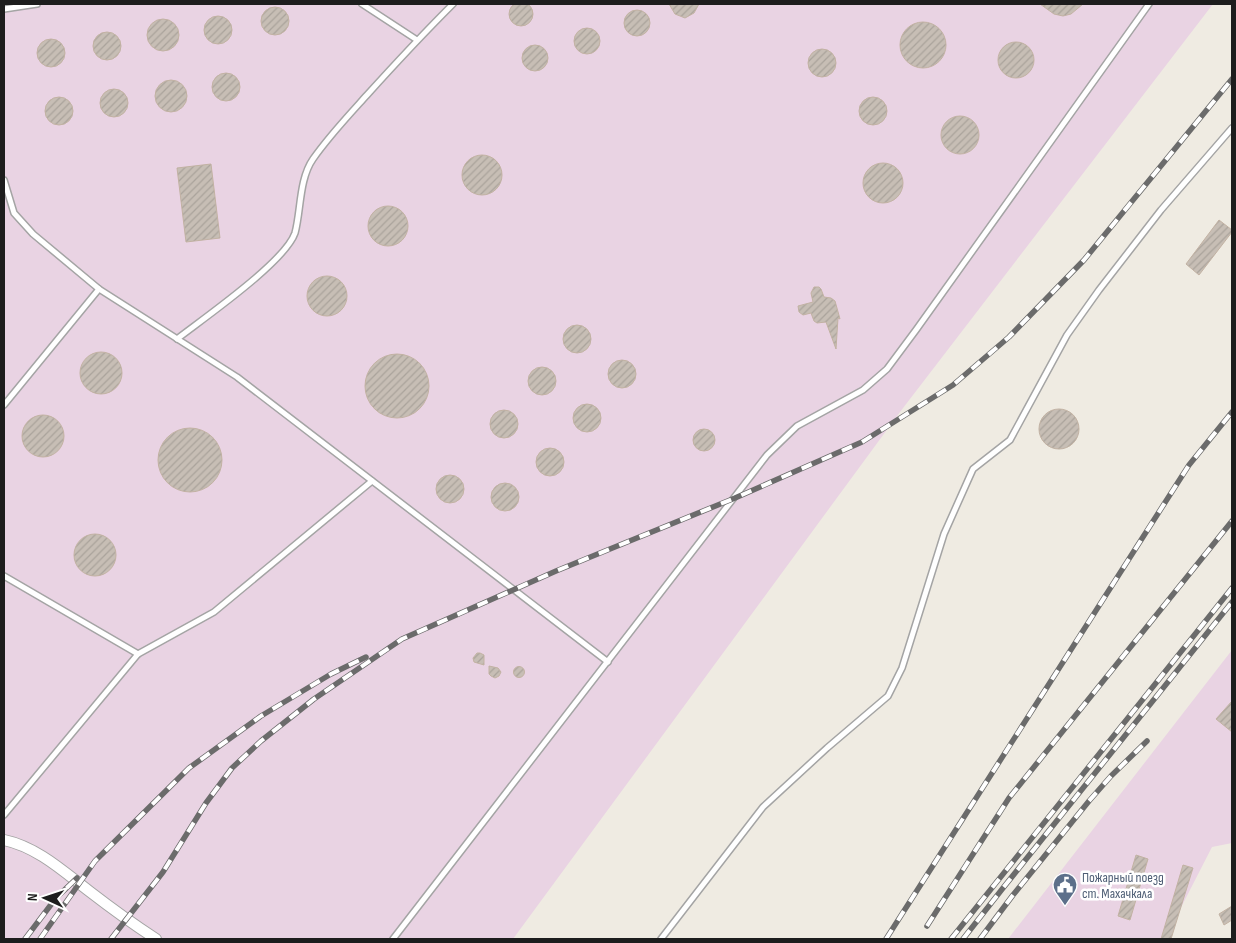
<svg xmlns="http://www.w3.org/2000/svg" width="1236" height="943" font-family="'Sofia Sans Condensed',sans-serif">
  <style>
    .industrial { fill: #e9d3e3 }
    .building { fill: url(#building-hatch); stroke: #c2b2a3 }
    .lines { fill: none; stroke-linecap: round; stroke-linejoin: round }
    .lane-casing { stroke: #a4a4a4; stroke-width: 8 }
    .street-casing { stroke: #a4a4a4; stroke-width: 12 }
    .lane { stroke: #fff; stroke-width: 5 }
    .street { stroke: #fff; stroke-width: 10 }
    .rail-casing { stroke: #6b6b6b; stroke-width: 5.5 }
    .rail { stroke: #fff; stroke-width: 4; stroke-dasharray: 11; stroke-linecap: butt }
    .labels { text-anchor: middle; stroke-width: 5; stroke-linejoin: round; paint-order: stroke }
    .service-label { font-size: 14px; fill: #4e5e75; stroke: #fff; text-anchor: start }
  </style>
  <defs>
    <pattern id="building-hatch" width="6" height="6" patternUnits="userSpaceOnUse" patternTransform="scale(1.25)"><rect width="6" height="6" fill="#c7beb5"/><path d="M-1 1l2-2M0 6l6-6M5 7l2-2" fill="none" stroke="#aaa39b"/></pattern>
  </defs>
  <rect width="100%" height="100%" fill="#efebe2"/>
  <g class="industrial">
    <polygon points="4,4 1213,4 900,412 513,939 4,939"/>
    <polygon points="1232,650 1232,843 1212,847 1172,925 1167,939 1008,939"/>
  </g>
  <g class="building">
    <circle cx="521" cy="14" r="12"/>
    <polygon points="669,4 699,4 694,13 685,18 675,14"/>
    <polygon points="1040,4 1083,4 1071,14 1063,16 1054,14"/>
    <circle cx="275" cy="21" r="14"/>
    <circle cx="637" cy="23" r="13"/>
    <circle cx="218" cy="30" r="14"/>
    <circle cx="163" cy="35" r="16"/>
    <circle cx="923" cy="45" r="23"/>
    <circle cx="587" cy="41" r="13"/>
    <circle cx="107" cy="46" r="14"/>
    <circle cx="51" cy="53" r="14"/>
    <circle cx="1016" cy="60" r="18"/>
    <circle cx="535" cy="58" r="13"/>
    <circle cx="822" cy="63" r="14"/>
    <circle cx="226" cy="87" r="14"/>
    <circle cx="171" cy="96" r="16"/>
    <circle cx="114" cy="103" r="14"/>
    <circle cx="59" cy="111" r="14"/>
    <circle cx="873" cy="111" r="14"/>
    <circle cx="960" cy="135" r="19"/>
    <circle cx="482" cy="175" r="20"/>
    <circle cx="883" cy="183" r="20"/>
    <polygon points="211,164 220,238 186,242 177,168"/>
    <circle cx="388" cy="226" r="20"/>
    <polygon points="1219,220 1232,230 1232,232 1199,275 1186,264"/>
    <circle cx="327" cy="296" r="20"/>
    <polygon points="814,287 819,287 821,289 824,297 831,298 835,301 840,319 838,318 836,349 826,322 817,323 814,321 811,313 803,315 799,312 798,306 813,302 811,293"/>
    <circle cx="577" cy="339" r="14"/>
    <circle cx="101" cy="373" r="21"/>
    <circle cx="397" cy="386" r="32"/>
    <circle cx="622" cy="374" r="14"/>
    <circle cx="542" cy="381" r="14"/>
    <circle cx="587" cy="418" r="14"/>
    <circle cx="1059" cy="429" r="20"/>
    <circle cx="504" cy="424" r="14"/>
    <circle cx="43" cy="436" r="21"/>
    <circle cx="190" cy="460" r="32"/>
    <circle cx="704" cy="440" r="11"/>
    <circle cx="550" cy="462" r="14"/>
    <circle cx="450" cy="489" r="14"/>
    <circle cx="505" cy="497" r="14"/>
    <circle cx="95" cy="555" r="21"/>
    <polygon points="477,653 480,653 484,655 484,665 474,662 473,658"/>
    <polygon points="489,666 498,668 501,672 499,676 495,678 491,676 489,674"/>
    <circle cx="519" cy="672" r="5.5"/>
    <polygon points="1232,701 1232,732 1216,719"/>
    <polygon points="1136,855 1148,859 1130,920 1118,916"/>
    <polygon points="1183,865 1193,868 1171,939 1161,939"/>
    <polygon points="1232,906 1232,920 1224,925 1219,914"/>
  </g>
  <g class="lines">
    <defs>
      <g id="lane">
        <polyline points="362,4 417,40"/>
        <polyline points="4,9 37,4"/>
        <polyline points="4,180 14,213 33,234 99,289 237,377 608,662"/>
        <path d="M 177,339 C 204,318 285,262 295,233 C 301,211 299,179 313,159 C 329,136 348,116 367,95 C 395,64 423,34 453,4"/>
        <polyline points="4,405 99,289"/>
        <polyline points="4,576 138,654"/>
        <polyline points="4,815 138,654 214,612 372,481"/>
        <polyline points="393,939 767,455 797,426 863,390 887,369 916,330 1149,4"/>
        <polyline points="661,939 763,807 827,748 888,696 902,668 944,534 973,469 1010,440 1067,335 1099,290 1161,210 1232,128"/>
      </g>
      <path id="street" d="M 4,840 C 37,847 63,871 89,891 C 111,908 133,924 156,939"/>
    </defs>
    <use href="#lane" class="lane-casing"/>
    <use href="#street" class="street-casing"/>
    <use href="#lane" class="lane"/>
    <use href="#street" class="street"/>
    <defs>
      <g id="rail">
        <polyline points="927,926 1009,798 1232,521"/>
        <polyline points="25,939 56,898 77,878"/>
        <polyline points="40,939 95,861 189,768 261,716 331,674 366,657"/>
        <polyline points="111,939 163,872 206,803 232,768 261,741 314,699 402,639 556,571 735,498 862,442 953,385 1009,337 1084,260 1232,79"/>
        <polyline points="886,939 1189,465 1232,412"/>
        <polyline points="951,939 1232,588"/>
        <polyline points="963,939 1003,888 1232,602"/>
        <polyline points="980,939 1013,895 1089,801 1111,776 1147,741"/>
      </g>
    </defs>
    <use href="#rail" class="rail-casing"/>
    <use href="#rail" class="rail"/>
  </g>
  <defs>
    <symbol id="civic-pin" viewBox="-11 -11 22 30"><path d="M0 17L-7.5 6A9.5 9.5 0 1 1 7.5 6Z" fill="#5c6f8a" stroke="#fff"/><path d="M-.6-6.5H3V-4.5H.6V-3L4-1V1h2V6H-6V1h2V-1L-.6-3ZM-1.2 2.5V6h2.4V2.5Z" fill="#fff"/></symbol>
  </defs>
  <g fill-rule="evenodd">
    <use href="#civic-pin" x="1051" y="871" width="28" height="38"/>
  </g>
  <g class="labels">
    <g class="service-label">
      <text x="1082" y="882">Пожарный поезд<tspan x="1082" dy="16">ст. Махачкала</tspan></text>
    </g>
  </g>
  <rect width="1236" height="943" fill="none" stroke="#1d1d1d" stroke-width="10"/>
  <g transform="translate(45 898) rotate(273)" stroke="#ffffff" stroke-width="4" paint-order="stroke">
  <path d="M0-4L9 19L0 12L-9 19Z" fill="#1d1d1d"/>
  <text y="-8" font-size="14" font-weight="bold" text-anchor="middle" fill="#1d1d1d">N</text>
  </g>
</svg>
